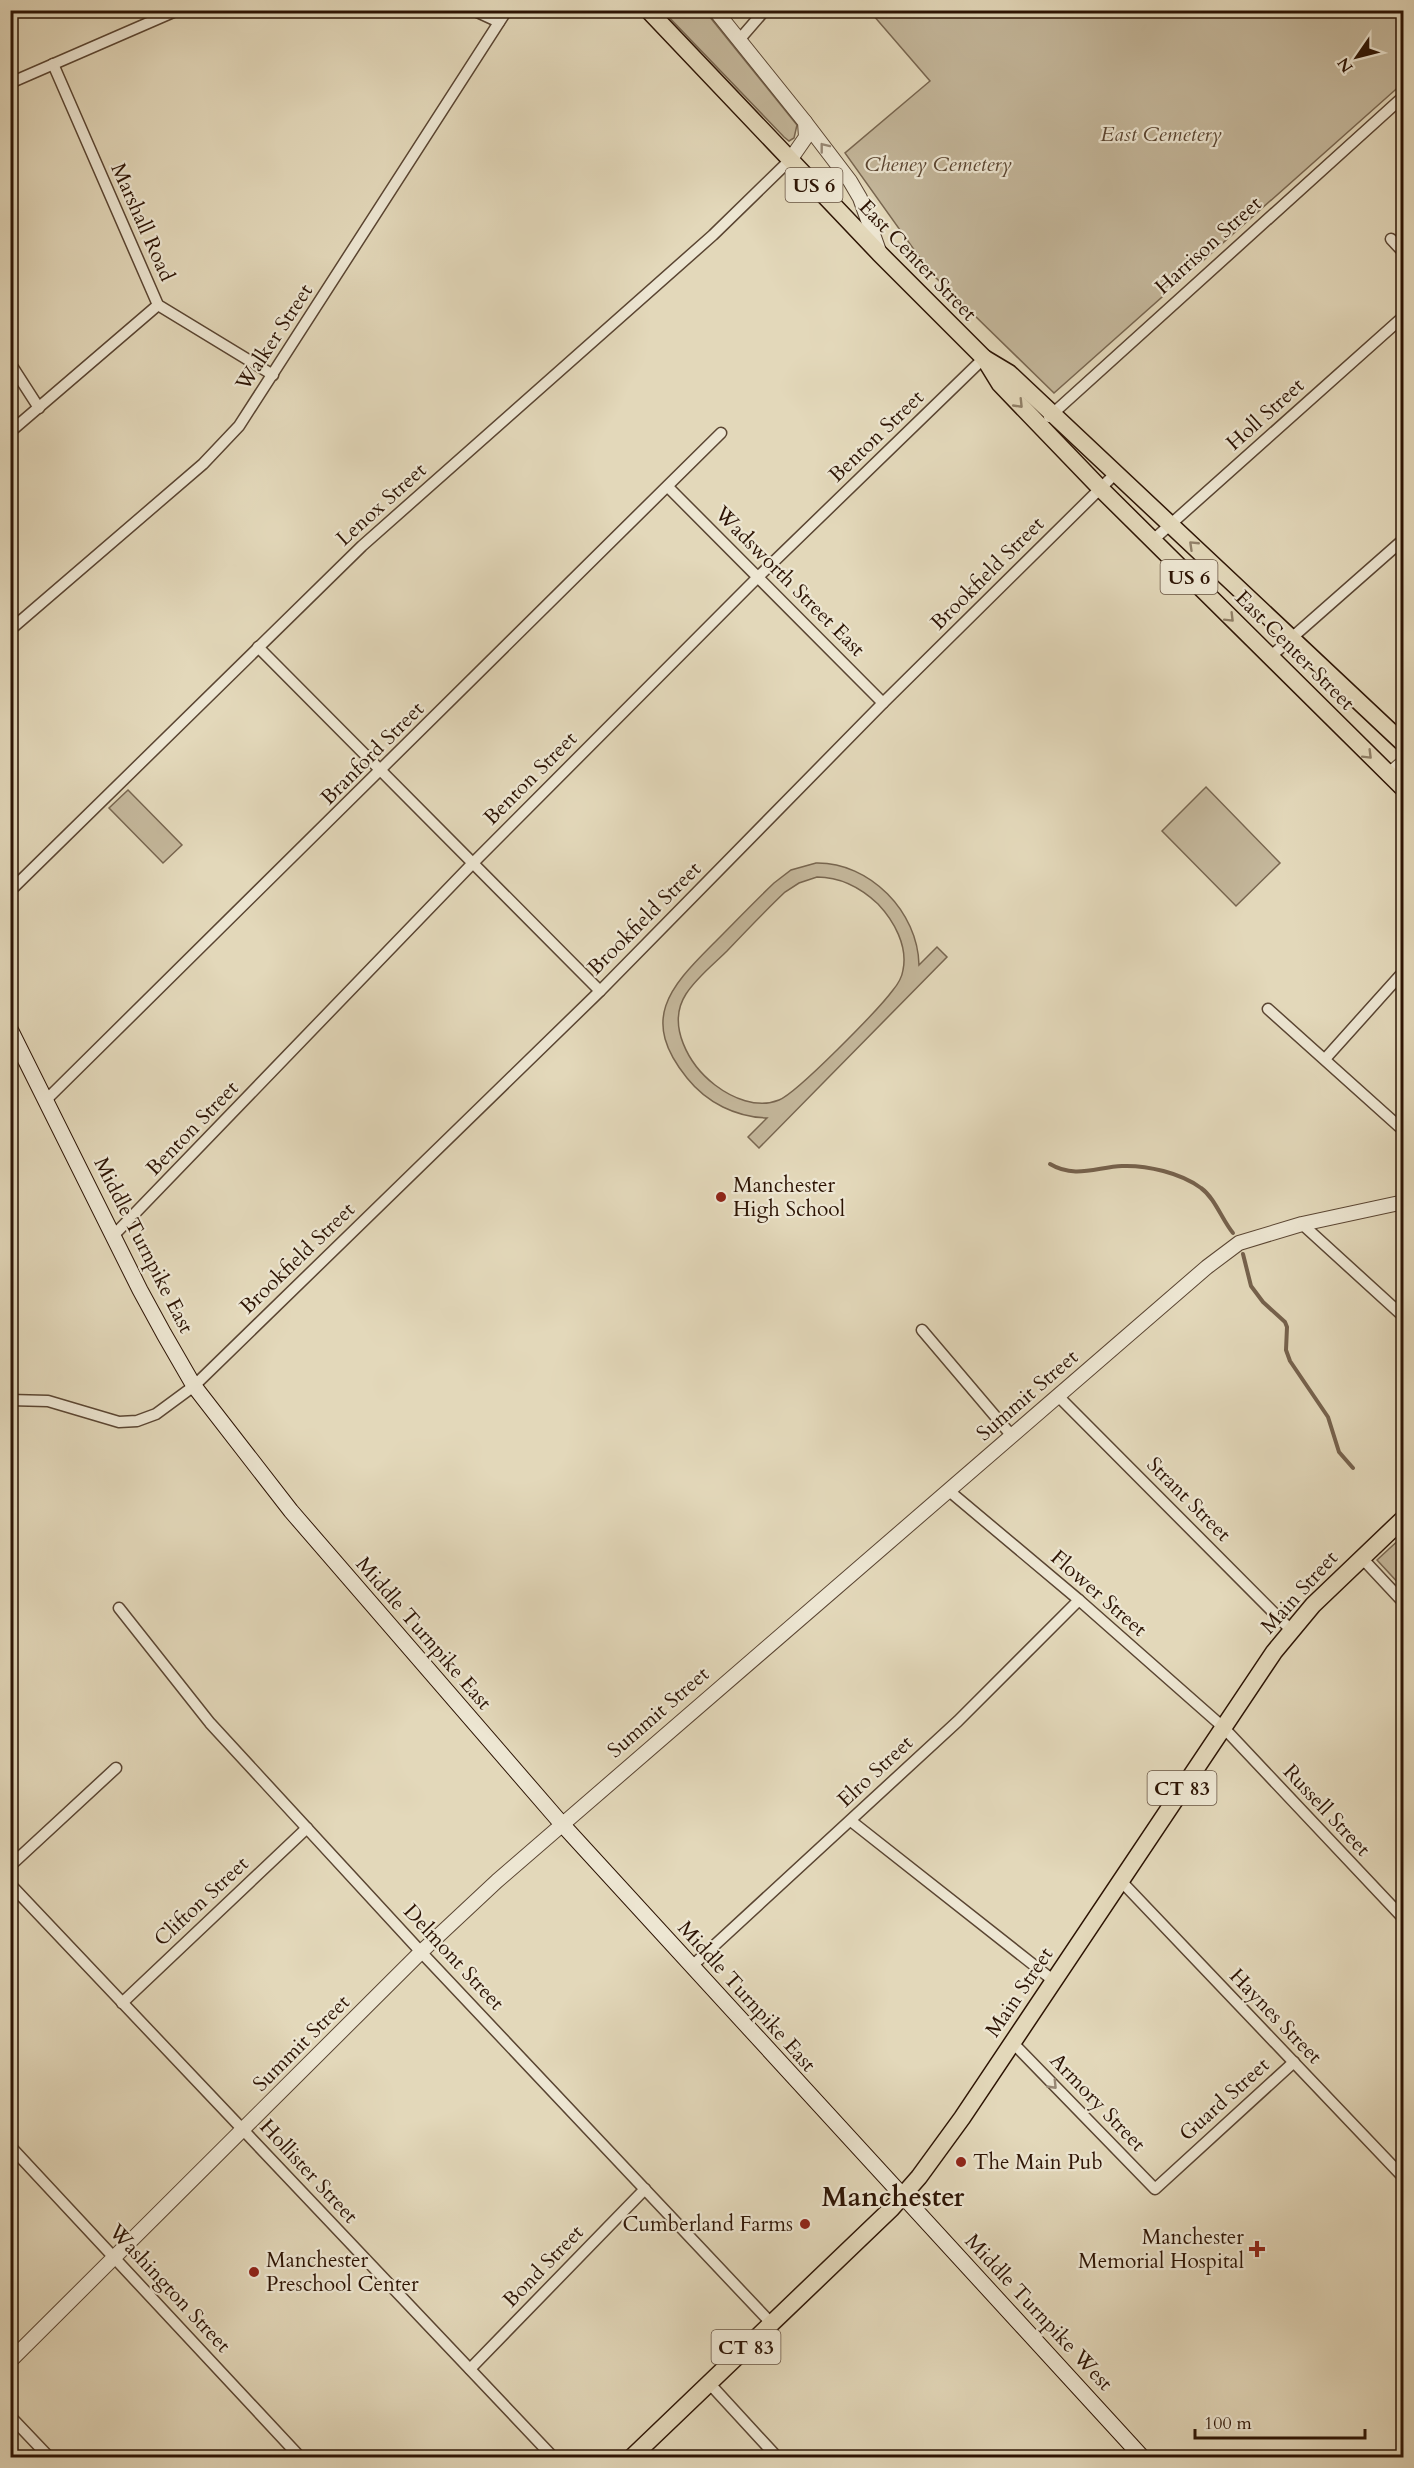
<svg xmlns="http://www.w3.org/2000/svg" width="1414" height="2468" font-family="Cardo,serif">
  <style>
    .green { fill: #c4b79b; stroke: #786650; stroke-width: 1.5; fill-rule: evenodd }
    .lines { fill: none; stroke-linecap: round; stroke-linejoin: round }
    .stream { stroke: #75614c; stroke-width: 4 }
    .minor-casing { stroke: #5a4532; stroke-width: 13 }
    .tertiary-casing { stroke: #5a4532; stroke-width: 16 }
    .secondary-casing { stroke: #2d1404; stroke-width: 17 }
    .primary-casing { stroke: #2d1404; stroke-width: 19 }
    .minor { stroke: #ede6d2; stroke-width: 10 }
    .tertiary { stroke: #ede6d2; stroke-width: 14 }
    .secondary { stroke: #ede6d2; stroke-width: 15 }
    .primary { stroke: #e3d8ba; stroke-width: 16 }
    .oneway { stroke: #978875 }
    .oneway2 { stroke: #918068 }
    .poi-dot { fill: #8f2418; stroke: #ede6d2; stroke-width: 2 }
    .labels { text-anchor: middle; stroke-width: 4.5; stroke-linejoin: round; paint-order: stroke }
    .shield { fill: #ede6d2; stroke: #675342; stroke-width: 1.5 }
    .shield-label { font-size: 20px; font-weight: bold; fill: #2d1404 }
    .park-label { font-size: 21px; font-style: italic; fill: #5a4531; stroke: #ede6d2 }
    .street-label { font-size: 21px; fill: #2d1404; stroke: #ede6d2 }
    .poi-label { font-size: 21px; fill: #2d1404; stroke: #ede6d2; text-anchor: start }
    .district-label { font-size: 27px; font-weight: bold; fill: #2d1404; stroke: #ede6d2 }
  </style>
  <rect width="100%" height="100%" fill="#e3d8ba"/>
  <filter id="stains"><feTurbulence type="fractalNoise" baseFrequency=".00333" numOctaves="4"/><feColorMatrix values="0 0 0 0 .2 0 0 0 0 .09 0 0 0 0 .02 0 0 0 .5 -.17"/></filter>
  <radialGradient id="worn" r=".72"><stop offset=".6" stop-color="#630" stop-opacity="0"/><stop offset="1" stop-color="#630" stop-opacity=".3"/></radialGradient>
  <g class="green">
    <polygon points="663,11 705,11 797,125 794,138 789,141 784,137"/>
    <polygon points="876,11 1403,11 1403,83 1054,393 930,272 845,153 930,81 873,15"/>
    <polygon points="1206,787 1280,863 1236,906 1162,831"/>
    <polygon points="128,790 182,845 163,863 109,808"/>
    <path d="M 816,863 C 870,862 918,912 919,965 L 937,947 L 947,957 L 759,1148 L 748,1137 L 767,1118 C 736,1117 707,1103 687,1078 C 640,1020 669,988 712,945 C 733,924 753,903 774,883 L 791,870 ZM 817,877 C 840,877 861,888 878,904 C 894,921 908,946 903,970 C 902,977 898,984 893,990 C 879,1009 797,1093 779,1100 C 757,1109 732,1098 715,1085 C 689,1065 666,1025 686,994 C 697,977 714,964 727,951 C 746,931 765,911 785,892 L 799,883 Z"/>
    <polygon points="1403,1536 1403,1588 1377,1560"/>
  </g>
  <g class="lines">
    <g class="stream">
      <path d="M 1050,1164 C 1075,1179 1097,1167 1122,1166 C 1147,1165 1181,1173 1201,1188 C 1215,1198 1222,1220 1233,1233"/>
      <polyline points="1243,1254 1251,1286 1263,1302 1285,1322 1287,1327 1286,1350 1290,1361 1328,1417 1339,1452 1353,1468"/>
    </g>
    <defs>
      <g id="minor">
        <polyline points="473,10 499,22"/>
        <polyline points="739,40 765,10"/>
        <polyline points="53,64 158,305 273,375"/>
        <polyline points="10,83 178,10"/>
        <polyline points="1391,239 1404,253"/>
        <polyline points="10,363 39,408"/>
        <polyline points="1049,417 1404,96"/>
        <polyline points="10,432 158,305"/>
        <polyline points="668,487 883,703"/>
        <polyline points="1153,540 1404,316"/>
        <polyline points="10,630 203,464 239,426 507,10"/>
        <polyline points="258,647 600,991"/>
        <polyline points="1270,657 1404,539"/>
        <polyline points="10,891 362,546 713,235 790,160"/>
        <polyline points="1268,1009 1404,1131"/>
        <polyline points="1325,1059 1404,971"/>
        <polyline points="47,1099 721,433"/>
        <polyline points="1302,1224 1404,1317"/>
        <polyline points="114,1235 473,863 759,576 984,358"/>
        <polyline points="922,1330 1012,1436"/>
        <polyline points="1058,1396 1291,1630"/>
        <polyline points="10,1400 48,1401 119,1422 137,1421 156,1414 194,1386 600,991 883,703 1116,473"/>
        <polyline points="948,1490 1079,1600 1223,1727 1404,1919"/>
        <polyline points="1361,1557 1404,1603"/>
        <polyline points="119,1608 210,1723 421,1952 771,2323"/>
        <polyline points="851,1821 1054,1981"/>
        <polyline points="10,1866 116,1768"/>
        <polyline points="1121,1881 1404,2178"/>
        <polyline points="10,1884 554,2458"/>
        <polyline points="692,1966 958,1721 1079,1600"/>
        <polyline points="122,2003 307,1828"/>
        <polyline points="1013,2043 1155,2189 1294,2062"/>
        <polyline points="10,2146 301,2458"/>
        <polyline points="470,2369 645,2189"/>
        <polyline points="709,2383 778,2458"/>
        <polyline points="10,2416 50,2458"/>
      </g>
      <g id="tertiary">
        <polyline points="715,10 805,122 806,137 790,160"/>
        <polyline points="805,122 850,181 860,198 879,251"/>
        <polyline points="1389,775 1404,762"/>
        <polyline points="10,2361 421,1952 497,1881 1207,1267 1239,1243 1302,1224 1404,1202"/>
      </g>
      <polyline id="secondary" points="10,1029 140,1290 164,1334 194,1386 291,1511 561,1823 1143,2458"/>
      <g id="primary">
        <polyline points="648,10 879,253 984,358 1000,384 1101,489 1404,789"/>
        <polyline points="984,358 1009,373 1404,744"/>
        <polyline points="631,2458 891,2209 919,2177 962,2118 1274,1652 1313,1605 1404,1518"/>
      </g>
    </defs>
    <use href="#minor" class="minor-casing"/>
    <use href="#tertiary" class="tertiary-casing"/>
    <use href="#secondary" class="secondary-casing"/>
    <use href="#primary" class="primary-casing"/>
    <use href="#minor" class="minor"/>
    <use href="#tertiary" class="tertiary"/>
    <use href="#secondary" class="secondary"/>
    <use href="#primary" class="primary"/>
  </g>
  <defs><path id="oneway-chevron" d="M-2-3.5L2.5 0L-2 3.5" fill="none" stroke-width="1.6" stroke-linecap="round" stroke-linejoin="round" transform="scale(1.5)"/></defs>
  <g class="oneway">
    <use href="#oneway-chevron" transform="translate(824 147) rotate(-128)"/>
    <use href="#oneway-chevron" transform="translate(1053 2085) rotate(46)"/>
  </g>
  <g class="oneway2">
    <use href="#oneway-chevron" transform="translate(1019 404) rotate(46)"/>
    <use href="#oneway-chevron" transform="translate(1193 545) rotate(-136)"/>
    <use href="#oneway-chevron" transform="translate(1230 618) rotate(45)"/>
    <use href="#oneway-chevron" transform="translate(1368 755) rotate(45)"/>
  </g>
  <g class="poi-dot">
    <circle cx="721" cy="1197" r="6"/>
    <circle cx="961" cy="2162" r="6"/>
    <circle cx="805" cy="2224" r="6"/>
    <path d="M1254 2240h6v6h6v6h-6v6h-6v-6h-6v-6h6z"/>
    <circle cx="254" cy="2272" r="6"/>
  </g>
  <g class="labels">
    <g class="shield">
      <rect x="785.5" y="168" width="57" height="34" rx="4.5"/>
      <rect x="1160.5" y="560" width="57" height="34" rx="4.5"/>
      <rect x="1147.5" y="1771" width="69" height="34" rx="4.5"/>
      <rect x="711.5" y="2330" width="69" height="34" rx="4.5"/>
    </g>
    <g class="shield-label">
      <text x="814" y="192">US 6</text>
      <text x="1189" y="584">US 6</text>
      <text x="1182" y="1795">CT 83</text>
      <text x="746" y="2354">CT 83</text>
    </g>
    <g class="park-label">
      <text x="1161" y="141">East Cemetery</text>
      <text x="938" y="171">Cheney Cemetery</text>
    </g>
    <g class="street-label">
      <text transform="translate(143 222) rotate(66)" y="7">Marshall Road</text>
      <text transform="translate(1208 245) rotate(-42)" y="7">Harrison Street</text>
      <text transform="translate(918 260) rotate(46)" y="7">East Center Street</text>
      <text transform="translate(274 337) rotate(-57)" y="7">Walker Street</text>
      <text transform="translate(1265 414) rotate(-42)" y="7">Holl Street</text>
      <text transform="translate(876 436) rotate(-44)" y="7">Benton Street</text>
      <text transform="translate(381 504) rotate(-42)" y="7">Lenox Street</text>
      <text transform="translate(987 573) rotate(-45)" y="7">Brookfield Street</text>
      <text transform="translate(790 581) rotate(45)" y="7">Wadsworth Street East</text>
      <text transform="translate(1295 650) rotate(45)" y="7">East Center Street</text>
      <text transform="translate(372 753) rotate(-45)" y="7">Branford Street</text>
      <text transform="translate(530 778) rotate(-45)" y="7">Benton Street</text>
      <text transform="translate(644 918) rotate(-45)" y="7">Brookfield Street</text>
      <text transform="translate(192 1128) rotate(-46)" y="7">Benton Street</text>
      <text transform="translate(144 1245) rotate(63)" y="7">Middle Turnpike East</text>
      <text transform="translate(297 1258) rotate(-44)" y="7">Brookfield Street</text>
      <text transform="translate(1027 1395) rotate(-41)" y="7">Summit Street</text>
      <text transform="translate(1189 1499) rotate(45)" y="7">Strant Street</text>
      <text transform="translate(1299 1592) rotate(-48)" y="7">Main Street</text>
      <text transform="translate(1099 1593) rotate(41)" y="7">Flower Street</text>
      <text transform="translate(424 1633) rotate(49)" y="7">Middle Turnpike East</text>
      <text transform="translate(658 1712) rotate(-41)" y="7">Summit Street</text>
      <text transform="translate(875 1771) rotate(-43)" y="7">Elro Street</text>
      <text transform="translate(1327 1810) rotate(47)" y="7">Russell Street</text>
      <text transform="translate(201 1901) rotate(-43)" y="7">Clifton Street</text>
      <text transform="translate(454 1957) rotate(47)" y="7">Delmont Street</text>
      <text transform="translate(1019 1992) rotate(-56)" y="7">Main Street</text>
      <text transform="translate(747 1996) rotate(48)" y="7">Middle Turnpike East</text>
      <text transform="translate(1276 2016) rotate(46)" y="7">Haynes Street</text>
      <text transform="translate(301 2043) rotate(-45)" y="7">Summit Street</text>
      <text transform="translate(1224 2099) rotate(-42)" y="7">Guard Street</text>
      <text transform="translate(1098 2102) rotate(46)" y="7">Armory Street</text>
      <text transform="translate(309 2171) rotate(47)" y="7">Hollister Street</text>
      <text transform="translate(543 2266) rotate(-46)" y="7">Bond Street</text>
      <text transform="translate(170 2288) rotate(47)" y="7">Washington Street</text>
      <text transform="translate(1039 2312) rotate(47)" y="7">Middle Turnpike West</text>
    </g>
    <g class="poi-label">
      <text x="733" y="1192">Manchester<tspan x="733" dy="24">High School</tspan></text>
      <text x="973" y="2169">The Main Pub</text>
      <text x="793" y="2231" text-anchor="end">Cumberland Farms</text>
      <text x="1244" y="2244" text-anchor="end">Manchester<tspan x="1244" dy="24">Memorial Hospital</tspan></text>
      <text x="266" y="2267">Manchester<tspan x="266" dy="24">Preschool Center</tspan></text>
    </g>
    <g class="district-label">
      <text x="893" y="2206">Manchester</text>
    </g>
  </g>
  <rect width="1414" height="2468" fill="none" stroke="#e3d8ba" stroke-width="36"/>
  <rect x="12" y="12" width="1390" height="2444" fill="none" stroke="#2d1404" stroke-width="3"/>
  <rect x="18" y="18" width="1378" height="2432" fill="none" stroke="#2d1404" stroke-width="1.5"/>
  <g transform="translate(1357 57) rotate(235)" stroke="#ede6d2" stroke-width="4.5" paint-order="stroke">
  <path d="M0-4.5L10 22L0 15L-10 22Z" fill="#2d1404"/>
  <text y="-9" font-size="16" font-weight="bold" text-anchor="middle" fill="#2d1404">N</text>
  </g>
  <path d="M1195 2429v9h170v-9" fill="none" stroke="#2d1404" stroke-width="3"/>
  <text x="1204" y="2429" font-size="18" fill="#2d1404" stroke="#ede6d2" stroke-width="4.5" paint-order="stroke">100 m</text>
  <rect width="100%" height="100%" filter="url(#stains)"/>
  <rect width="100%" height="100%" fill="url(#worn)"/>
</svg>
